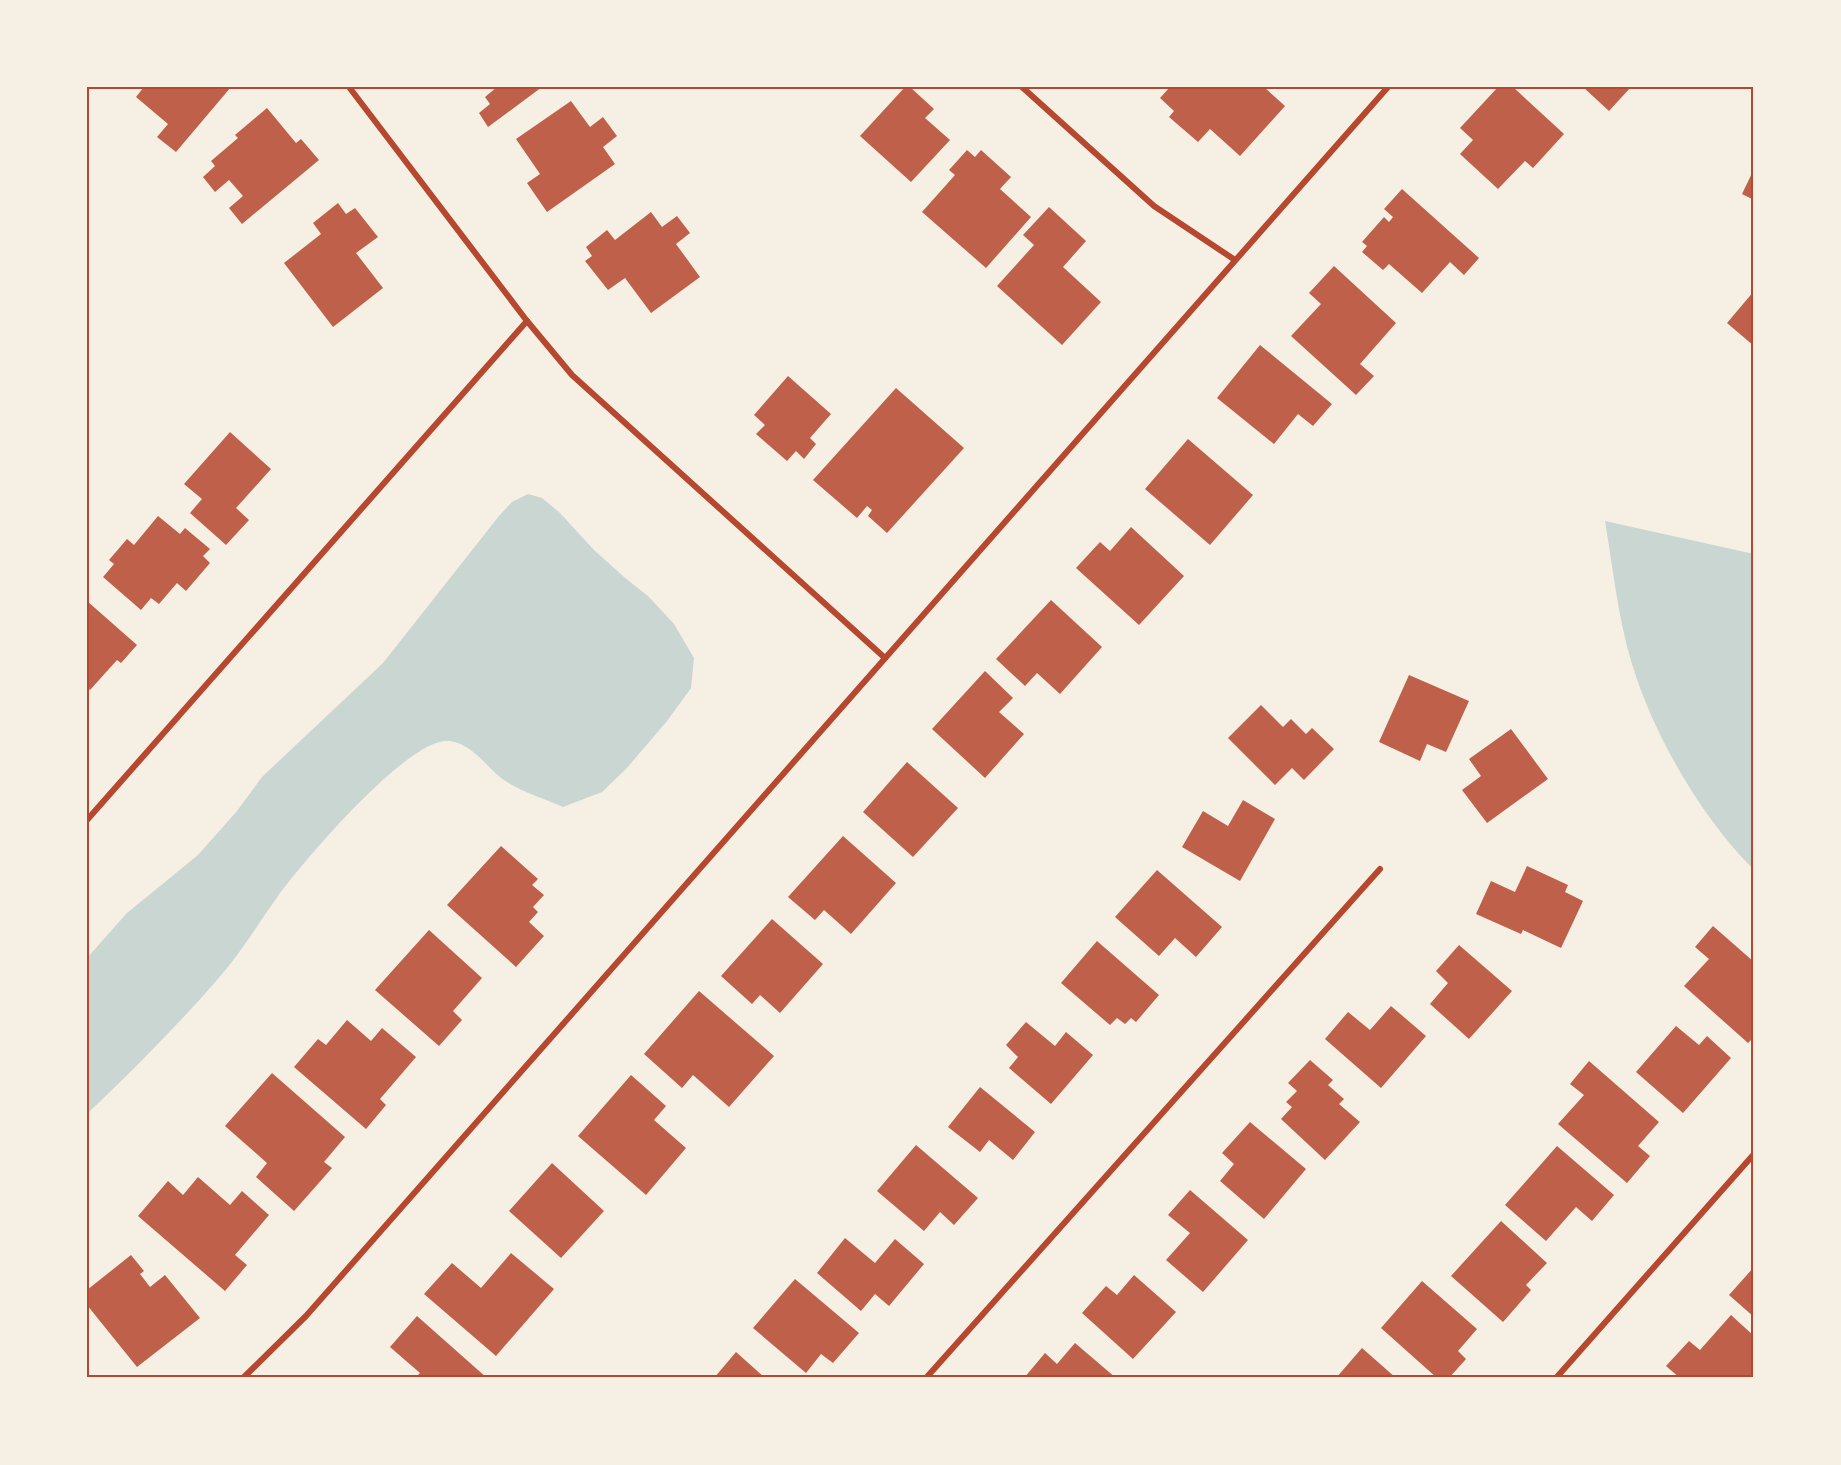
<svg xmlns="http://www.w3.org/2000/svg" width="1841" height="1465" font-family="Mulish,sans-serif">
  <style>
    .water { fill: #c9d6d2 }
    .building { fill: #bf614a }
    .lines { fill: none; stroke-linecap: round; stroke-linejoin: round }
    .minor { stroke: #b5482f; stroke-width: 6 }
    .neatline { fill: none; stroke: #b5482f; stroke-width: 2 }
  </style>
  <rect width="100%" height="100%" fill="#f6efe4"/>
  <g class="water">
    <path d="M 528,494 L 542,498 L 559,512 L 594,550 L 624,577 L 649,597 L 674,624 L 694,658 L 691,688 L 667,721 L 626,769 L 602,792 L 563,807 C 543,798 518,791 501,778 C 485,765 472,744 450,741 C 410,735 302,863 278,896 C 258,924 240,954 217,980 C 176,1027 132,1071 87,1114 L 87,958 L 127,913 L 198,855 L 237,811 L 262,777 L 383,663 L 499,516 L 512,502 Z"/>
    <path d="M 1605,521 L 1754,554 L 1754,870 C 1701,817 1654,736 1632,664 C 1618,618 1613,568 1605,521 Z"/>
  </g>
  <g class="building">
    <polygon points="144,87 231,87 176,152 157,137 168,124 136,97"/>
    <polygon points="497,87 542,87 488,127 479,113 490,104 485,97"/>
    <polygon points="905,87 910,87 934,109 925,118 950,140 911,182 860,136"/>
    <polygon points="1170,87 1264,87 1285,106 1240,156 1210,129 1198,142 1169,117 1174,111 1160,98"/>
    <polygon points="1498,87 1513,87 1564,134 1533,168 1525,161 1498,189 1460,154 1473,140 1460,128"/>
    <polygon points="1583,87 1631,87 1609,111"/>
    <polygon points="571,101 590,127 603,117 617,136 603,147 615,164 547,212 527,183 540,174 516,139"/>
    <polygon points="267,108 296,143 301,139 319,160 242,224 229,208 243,196 229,180 215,192 203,177 215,166 211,161 238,138 235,135"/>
    <polygon points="967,150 975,157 981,150 1011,177 1000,189 1031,217 986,268 922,212 955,175 949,170"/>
    <polygon points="1754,169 1754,200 1742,194"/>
    <polygon points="1402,189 1479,258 1464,275 1450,262 1422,293 1389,264 1383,270 1362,252 1367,246 1362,242 1384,217 1389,222 1393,217 1384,209"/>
    <polygon points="338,203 346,214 355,208 378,237 356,253 383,288 333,327 284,263 321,234 313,223"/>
    <polygon points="1049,207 1086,241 1063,267 1101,302 1062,345 997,286 1034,245 1023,235"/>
    <polygon points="651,212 662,227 677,216 690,233 676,244 700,277 651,313 625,278 608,290 585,261 592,256 586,247 607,230 615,240"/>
    <polygon points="1334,266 1396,323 1360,364 1374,376 1356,395 1291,336 1321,304 1309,293"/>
    <polygon points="1754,291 1754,346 1727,323"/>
    <polygon points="1260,345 1332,404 1313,426 1298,414 1274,444 1217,398"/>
    <polygon points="788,376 831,414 810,438 816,444 804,459 796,451 787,461 756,434 765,425 754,415"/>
    <polygon points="896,388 964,448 887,533 868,516 872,510 867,506 857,518 813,480"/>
    <polygon points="230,432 271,469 236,508 249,520 226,545 190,513 202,499 184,484"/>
    <polygon points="1188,439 1253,495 1210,545 1145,489"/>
    <polygon points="158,516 180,534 185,528 210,549 203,556 210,563 186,591 177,583 159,604 151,598 141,610 103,577 114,564 109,560 127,539 134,545"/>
    <polygon points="1131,527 1184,576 1139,625 1076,568 1100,542 1110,551"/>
    <polygon points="1051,600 1102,647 1060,694 1037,673 1025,686 996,659"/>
    <polygon points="87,601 137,645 121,663 117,660 90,690 87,687"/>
    <polygon points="985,671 1013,698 999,712 1024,734 985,778 932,729"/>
    <polygon points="1409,675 1469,701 1446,752 1427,744 1420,761 1379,742"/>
    <polygon points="1261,705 1283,727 1291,719 1306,734 1312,728 1334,749 1304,780 1292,768 1275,785 1228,738"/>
    <polygon points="1511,729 1548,779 1487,823 1462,790 1481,776 1469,759"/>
    <polygon points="907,762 958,808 913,857 863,812"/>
    <polygon points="1243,800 1275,819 1240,881 1182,847 1203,811 1228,826"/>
    <polygon points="843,836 896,883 851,934 824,910 815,920 788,897"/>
    <polygon points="501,846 538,879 532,885 544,895 533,907 538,912 529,922 544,936 516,967 447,905"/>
    <polygon points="1527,866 1568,885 1565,892 1583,901 1561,948 1523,930 1521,934 1476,914 1491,881 1515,892"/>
    <polygon points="1157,870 1222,927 1196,957 1175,938 1159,956 1115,917"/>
    <polygon points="772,919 823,964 780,1013 760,995 752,1004 721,976"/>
    <polygon points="1713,926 1754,962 1754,1037 1748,1043 1684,986 1709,959 1695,947"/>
    <polygon points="429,930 482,978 453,1011 462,1020 439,1046 375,990"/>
    <polygon points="1097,941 1159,995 1136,1022 1131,1018 1125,1024 1117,1018 1110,1025 1061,983"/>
    <polygon points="1459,945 1512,991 1469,1039 1430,1004 1448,983 1436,971"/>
    <polygon points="699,991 774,1056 729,1107 693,1075 682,1088 644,1054"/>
    <polygon points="1391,1006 1426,1036 1381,1088 1325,1039 1348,1012 1370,1030"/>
    <polygon points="347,1020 371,1041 382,1028 416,1057 380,1099 386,1105 366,1129 294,1067 318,1039 326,1045"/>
    <polygon points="1026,1022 1055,1046 1066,1032 1093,1055 1051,1104 1009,1068 1018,1057 1006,1045"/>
    <polygon points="1676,1026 1699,1045 1707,1036 1731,1058 1683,1113 1636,1072"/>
    <polygon points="1310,1060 1333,1080 1328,1085 1344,1099 1339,1104 1360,1122 1325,1160 1281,1119 1292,1107 1286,1102 1297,1091 1288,1083"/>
    <polygon points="1589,1061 1659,1122 1638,1146 1650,1156 1627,1183 1558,1124 1584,1095 1570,1084"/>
    <polygon points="272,1073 345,1137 324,1162 332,1168 294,1211 256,1177 267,1163 225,1126"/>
    <polygon points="631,1075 666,1106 654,1120 686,1148 646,1195 578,1136"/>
    <polygon points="980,1087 1035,1132 1013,1160 989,1140 980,1152 948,1127"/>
    <polygon points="1250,1122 1306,1169 1264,1219 1220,1181 1234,1164 1222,1153"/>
    <polygon points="916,1145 978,1198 954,1225 940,1212 924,1231 877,1191"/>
    <polygon points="1557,1146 1614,1195 1592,1221 1576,1207 1546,1241 1505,1205"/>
    <polygon points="552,1163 604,1211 561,1258 509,1211"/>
    <polygon points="198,1177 230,1205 242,1191 269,1215 235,1255 247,1265 225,1291 138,1216 168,1181 183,1195"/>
    <polygon points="1190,1190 1248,1240 1203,1292 1166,1260 1190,1233 1168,1215"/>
    <polygon points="1501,1221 1547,1263 1526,1285 1531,1290 1503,1322 1451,1276"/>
    <polygon points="845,1238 875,1263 895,1239 924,1264 889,1306 875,1294 861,1311 817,1273"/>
    <polygon points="511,1253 554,1289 496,1356 424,1294 452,1263 481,1288"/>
    <polygon points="131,1255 144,1271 140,1274 150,1287 165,1275 200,1318 137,1367 87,1305 87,1290"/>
    <polygon points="1754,1267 1754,1317 1729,1295"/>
    <polygon points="1134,1275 1176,1312 1133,1359 1082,1313 1106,1286 1117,1295"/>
    <polygon points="795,1279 859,1333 833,1363 821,1354 806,1373 753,1328"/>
    <polygon points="1422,1281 1477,1329 1458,1351 1466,1359 1449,1378 1437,1378 1381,1328"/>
    <polygon points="1731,1315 1754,1336 1754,1378 1680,1378 1666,1366 1689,1341 1700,1350"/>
    <polygon points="417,1316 487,1378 415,1378 420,1373 390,1347"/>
    <polygon points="1075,1343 1116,1378 1024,1378 1045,1353 1057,1364"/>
    <polygon points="1362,1348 1396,1378 1336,1378"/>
    <polygon points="736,1352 765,1378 714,1378"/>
  </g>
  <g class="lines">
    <g class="minor">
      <polyline points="349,87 527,321 572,375 885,658"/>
      <polyline points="1022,87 1154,206 1235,260"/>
      <polyline points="87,820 527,321"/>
      <polyline points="243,1378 306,1316 1388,87"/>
      <polyline points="926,1378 1380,869"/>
      <polyline points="1556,1378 1754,1154"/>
    </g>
  </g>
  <rect width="1841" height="1465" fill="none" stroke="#f6efe4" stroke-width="177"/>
  <rect x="88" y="88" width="1664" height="1288" class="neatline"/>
</svg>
